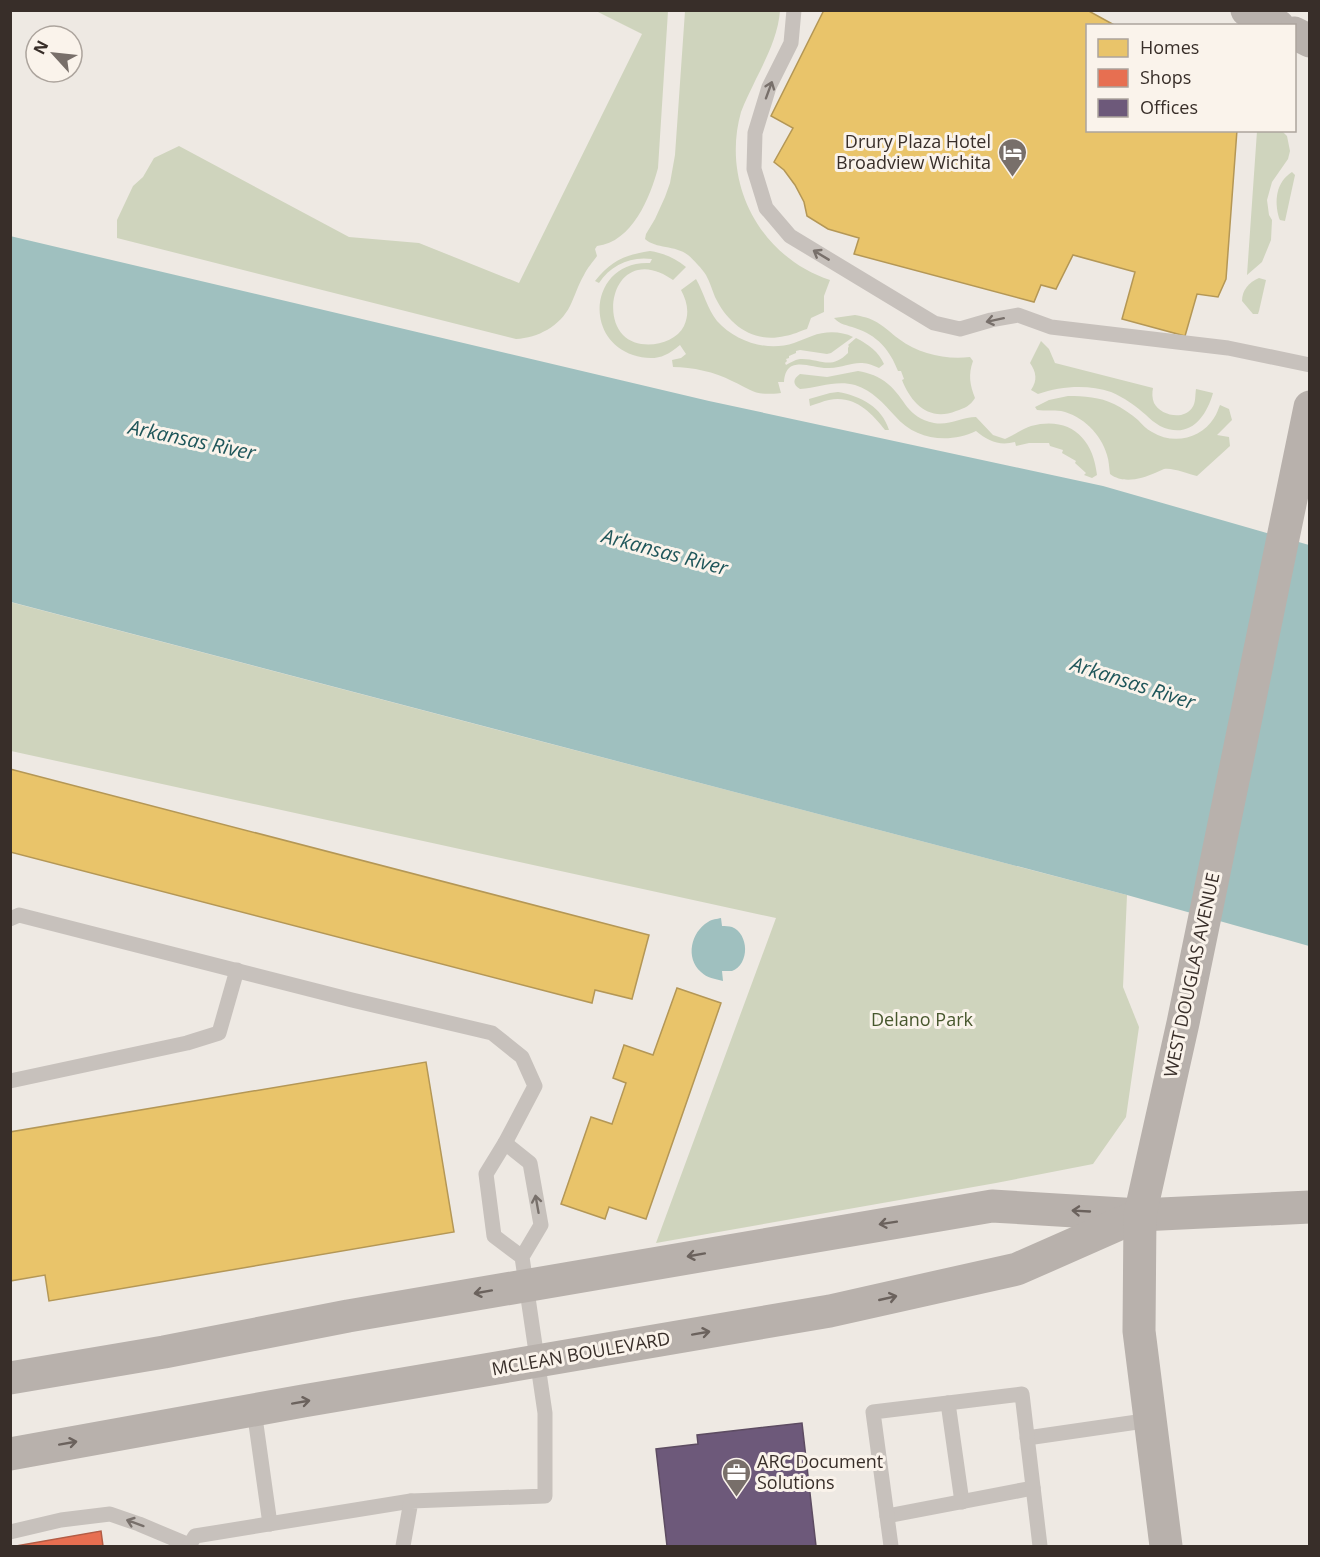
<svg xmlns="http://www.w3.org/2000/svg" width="1320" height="1557" font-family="'Open Sans',sans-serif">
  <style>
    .green { fill: #cfd4bd }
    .water { fill: #9fc0bf }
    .homes { fill: #e9c46a; stroke: #b49756; stroke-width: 1.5 }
    .shops { fill: #e76f51; stroke: #b25c45; stroke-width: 1.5 }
    .offices { fill: #6d597a; stroke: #5d4c62; stroke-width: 1.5 }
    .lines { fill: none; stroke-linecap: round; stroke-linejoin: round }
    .lane { stroke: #c7c1bc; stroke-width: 15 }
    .secondary { stroke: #b8b1ac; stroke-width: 33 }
    .oneway { stroke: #78706b }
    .oneway2 { stroke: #6b625d }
    .labels { text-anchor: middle; stroke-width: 6; stroke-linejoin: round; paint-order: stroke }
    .poi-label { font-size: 18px; fill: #382e29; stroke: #faf3eb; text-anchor: end }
    .street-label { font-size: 18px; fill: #382e29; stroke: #faf3eb }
    .park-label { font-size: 18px; fill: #47572d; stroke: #faf3eb }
    .water-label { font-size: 20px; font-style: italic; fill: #1f565a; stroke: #faf3eb }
  </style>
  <rect width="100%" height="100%" fill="#eee9e3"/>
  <g class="green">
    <path d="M 596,11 L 668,11 L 658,168 C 650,198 632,242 597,246 L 595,249 L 597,256 C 593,262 587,268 584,275 C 578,285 575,296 570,306 C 560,326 538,338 516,339 L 117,238 L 117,220 L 133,186 L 143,177 L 154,158 L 179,146 L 349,237 L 419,243 L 519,283 L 642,34 Z"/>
    <path d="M 685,11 L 780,11 C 778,35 767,57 756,79 C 751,90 745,101 741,112 C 721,183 760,257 830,280 L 824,296 L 824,312 L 811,318 L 807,329 C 800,331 793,335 785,336 C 753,344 728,324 715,297 C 712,290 710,282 706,275 C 702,269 694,260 688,255 C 675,245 656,249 645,239 L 646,234 L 655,219 L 665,197 L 670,183 L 675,155 Z"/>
    <polygon points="1257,131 1282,131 1287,136 1290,151 1288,159 1272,182 1267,200 1269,215 1272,220 1271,240 1262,262 1247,275"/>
    <path d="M 1292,172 L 1295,175 L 1285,221 L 1280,220 L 1279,218 C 1274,201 1276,182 1292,172 Z"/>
    <path d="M 650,251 C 663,253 675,258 686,267 L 673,280 C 663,273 650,267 638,270 C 611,276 606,318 623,335 C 638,351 674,346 684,326 C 690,313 687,301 681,290 L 696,279 C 704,293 707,308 717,321 C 736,342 768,352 794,343 C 800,341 806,338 812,336 C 825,331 841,331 853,337 L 831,353 L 827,354 L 800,350 L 796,351 L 796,353 L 789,356 L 789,358 L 786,359 L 787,361 L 785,363 L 786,365 C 790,363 794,360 800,359 C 820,358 830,371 848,353 L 848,348 L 849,346 L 848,345 L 856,338 C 868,344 879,352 884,364 L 879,368 C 857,357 850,367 829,368 C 812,369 786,353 784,382 L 778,382 L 781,393 C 754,396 754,391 732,381 C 715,372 692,367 673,367 L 672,360 L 681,358 L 686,354 L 680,345 C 675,349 670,353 665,355 C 655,360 643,358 633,355 C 581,337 592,260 650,263 L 652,259 C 630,256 611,265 599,283 L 595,281 C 611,261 624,255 650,251 Z"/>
    <path d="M 1259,278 L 1266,280 L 1259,311 L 1258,314 L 1253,314 L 1242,301 C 1242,290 1249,282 1259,278 Z"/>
    <path d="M 855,315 C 878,319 882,326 899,339 C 919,354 946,360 970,357 L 973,361 C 968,375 970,385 975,398 C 970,406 965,408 956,411 C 929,422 911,403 902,380 L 904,379 L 901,371 L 898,371 C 890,350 877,335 855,328 C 847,325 840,325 834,318 Z"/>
    <path d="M 1041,341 L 1049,349 L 1055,363 L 1153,388 C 1152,393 1152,398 1154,403 C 1160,415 1183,421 1192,408 C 1196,403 1195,395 1196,389 L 1213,393 C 1206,418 1189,440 1160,426 C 1155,423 1150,419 1146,415 C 1136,406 1123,397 1111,392 C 1088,384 1061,386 1038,394 L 1031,390 C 1038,380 1036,372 1030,363 Z"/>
    <path d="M 858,371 C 869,373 879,376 888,384 C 906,399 906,417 934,423 C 949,426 962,417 976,417 L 993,435 L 1005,439 C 1014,435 1022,429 1031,426 C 1069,416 1093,437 1097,475 L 1092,478 L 1084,475 L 1086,473 L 1075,463 L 1076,461 L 1062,453 L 1063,450 L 1050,446 L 1049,443 L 1029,443 L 1016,446 L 1015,442 C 999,446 988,441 976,431 C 949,444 915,440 895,416 C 883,403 873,391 855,385 C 835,380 819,388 800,389 C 792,384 793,379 800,374 L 827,377 Z"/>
    <path d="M 838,392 C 861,396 882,407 889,430 L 885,430 C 871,412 854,395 829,400 C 823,401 817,404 810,406 L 809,399 L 830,393 Z"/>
    <path d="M 1068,396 C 1084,396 1100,397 1114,404 C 1122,408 1131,414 1138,420 C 1142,424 1146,429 1152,432 C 1173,445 1201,439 1214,418 C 1217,414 1218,409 1220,405 L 1229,409 L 1232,420 L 1217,435 L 1229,437 L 1230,446 L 1197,476 C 1189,474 1171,467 1164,469 C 1161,470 1158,472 1155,473 C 1141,479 1123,484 1110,474 C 1109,467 1109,461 1107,455 C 1101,434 1083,416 1061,411 C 1053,410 1045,411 1037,410 L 1035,407 L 1049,400 Z"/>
    <polygon points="10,602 1127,895 1123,987 1139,1027 1126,1117 1093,1164 996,1183 656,1243 776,918 11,751"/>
  </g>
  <g class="water">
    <polygon points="10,236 709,401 1103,486 1309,545 1309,946 1127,895 11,602"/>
    <path d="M 721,918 L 722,926 C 725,926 729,926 732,927 C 749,934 750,964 732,971 C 731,971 723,971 722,971 L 723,981 C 715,979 707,978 701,972 C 685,958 691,932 708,922 C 712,919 717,919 721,918 Z"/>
  </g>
  <g class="homes">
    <polygon points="824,10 1087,10 1116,26 1088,26 1088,130 1237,130 1226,279 1218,297 1197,294 1185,336 1122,319 1135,272 1073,255 1056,289 1041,285 1034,302 854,254 859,238 828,229 807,216 804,202 795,185 784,170 774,162 793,128 771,116"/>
    <polygon points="10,769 649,935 632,999 595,990 592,1003 10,852"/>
    <polygon points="677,988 721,1003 646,1219 609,1207 605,1219 561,1204 591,1117 612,1124 626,1083 613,1078 624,1045 653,1055"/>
    <polygon points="426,1062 454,1232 49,1301 45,1275 10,1281 10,1132"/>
  </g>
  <polygon class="shops" points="101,1531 103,1546 16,1546"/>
  <polygon class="offices" points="802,1423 816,1546 667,1546 656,1449 698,1444 697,1435"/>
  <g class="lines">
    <g class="lane">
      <polyline points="794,10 791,43 769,87 755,133 754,169 766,208 790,236 934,323 960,329 991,320 1018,315 1051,327 1228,348 1310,365"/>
      <polyline points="10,919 19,915 352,1000 492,1033 522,1057 535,1086 505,1143"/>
      <polyline points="10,1081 187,1043 219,1033 237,970"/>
      <polyline points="948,1403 962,1502"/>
      <polyline points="254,1410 270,1524"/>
      <polyline points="1027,1438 1151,1420"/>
      <polyline points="887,1516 1033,1488"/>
      <polyline points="10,1532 61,1520 110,1514 139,1524 189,1545"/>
      <polyline points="189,1546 195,1536 411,1501"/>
      <polyline points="403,1546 411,1501 545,1496 545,1413 522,1257 541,1225 530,1163 505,1143 486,1174 494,1236 522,1257"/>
      <polyline points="891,1546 873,1412 1022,1394 1040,1546"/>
    </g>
    <g class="secondary">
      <polyline points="1247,10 1278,26"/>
      <polyline points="1294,33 1310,41"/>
      <polyline points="10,1378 164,1352 348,1316 992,1206 1140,1215 1310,1207"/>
      <polyline points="10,1454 303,1401 830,1311 1017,1269 1135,1217"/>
      <polyline points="1166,1546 1139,1331 1140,1215 1183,1023 1310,407"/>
    </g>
  </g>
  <defs><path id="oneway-shaft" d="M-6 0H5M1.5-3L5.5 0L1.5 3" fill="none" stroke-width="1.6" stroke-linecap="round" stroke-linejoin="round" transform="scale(1.5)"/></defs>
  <g class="oneway">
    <use href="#oneway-shaft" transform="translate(769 90) rotate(-70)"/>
    <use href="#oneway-shaft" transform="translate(821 255) rotate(-149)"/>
    <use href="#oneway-shaft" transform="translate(995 320) rotate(168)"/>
    <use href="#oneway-shaft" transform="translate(537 1204) rotate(-100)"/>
    <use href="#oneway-shaft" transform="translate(135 1523) rotate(-160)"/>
  </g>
  <g class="oneway2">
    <use href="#oneway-shaft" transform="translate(1081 1211) rotate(-177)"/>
    <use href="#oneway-shaft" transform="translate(888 1223) rotate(171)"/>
    <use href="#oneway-shaft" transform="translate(696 1255) rotate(170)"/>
    <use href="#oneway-shaft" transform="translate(483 1292) rotate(170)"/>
    <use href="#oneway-shaft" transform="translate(888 1298) rotate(-13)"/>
    <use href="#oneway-shaft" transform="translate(701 1333) rotate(-10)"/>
    <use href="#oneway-shaft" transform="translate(301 1402) rotate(-10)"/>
    <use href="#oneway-shaft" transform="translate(68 1443) rotate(-10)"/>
  </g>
  <defs>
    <symbol id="hotel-pin" viewBox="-11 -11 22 30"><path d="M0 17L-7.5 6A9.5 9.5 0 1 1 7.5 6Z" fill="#786f6a" stroke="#faf3eb"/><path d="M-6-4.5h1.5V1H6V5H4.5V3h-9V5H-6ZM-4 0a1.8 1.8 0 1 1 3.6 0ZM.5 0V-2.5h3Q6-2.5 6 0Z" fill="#fff"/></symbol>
    <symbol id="office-pin" viewBox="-11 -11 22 30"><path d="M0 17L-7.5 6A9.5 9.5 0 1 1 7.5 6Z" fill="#786f6a" stroke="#faf3eb"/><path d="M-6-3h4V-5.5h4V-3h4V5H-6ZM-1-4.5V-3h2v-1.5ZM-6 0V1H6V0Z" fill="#fff"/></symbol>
  </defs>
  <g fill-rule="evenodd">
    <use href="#hotel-pin" x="996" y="136" width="33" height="45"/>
    <use href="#office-pin" x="720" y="1456" width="33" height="45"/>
  </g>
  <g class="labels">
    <g class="poi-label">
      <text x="991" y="148">Drury Plaza Hotel<tspan x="991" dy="21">Broadview Wichita</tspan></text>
      <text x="757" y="1468" text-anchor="start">ARC Document<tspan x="757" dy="21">Solutions</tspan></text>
    </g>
    <g class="street-label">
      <text transform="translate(1192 975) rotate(-78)" y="6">WEST DOUGLAS AVENUE</text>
      <text transform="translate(581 1354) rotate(-10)" y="6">MCLEAN BOULEVARD</text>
    </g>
    <g class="park-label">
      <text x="922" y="1026">Delano Park</text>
    </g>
    <g class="water-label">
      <text transform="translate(192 440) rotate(12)" y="7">Arkansas River</text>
      <text transform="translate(665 552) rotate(15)" y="7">Arkansas River</text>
      <text transform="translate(1133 683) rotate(18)" y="7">Arkansas River</text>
    </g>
  </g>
  <rect width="1320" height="1557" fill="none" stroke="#382e29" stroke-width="24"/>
  <rect x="1086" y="24" width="210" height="108" fill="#faf3eb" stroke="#aca49d" stroke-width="1.5"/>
  <rect x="1098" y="39" width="30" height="18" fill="#e9c46a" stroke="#aca49d" stroke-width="1.5"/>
  <text x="1140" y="54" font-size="18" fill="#382e29">Homes</text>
  <rect x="1098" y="69" width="30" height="18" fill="#e76f51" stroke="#aca49d" stroke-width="1.5"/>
  <text x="1140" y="84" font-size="18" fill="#382e29">Shops</text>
  <rect x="1098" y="99" width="30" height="18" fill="#6d597a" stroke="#aca49d" stroke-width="1.5"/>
  <text x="1140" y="114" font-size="18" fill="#382e29">Offices</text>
  <g transform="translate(54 54) rotate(297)"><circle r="28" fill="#faf3eb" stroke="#aca49d" stroke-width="1.5"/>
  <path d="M0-4.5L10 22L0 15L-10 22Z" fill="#786f6a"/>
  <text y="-9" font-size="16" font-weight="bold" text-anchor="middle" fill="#382e29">N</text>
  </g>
</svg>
